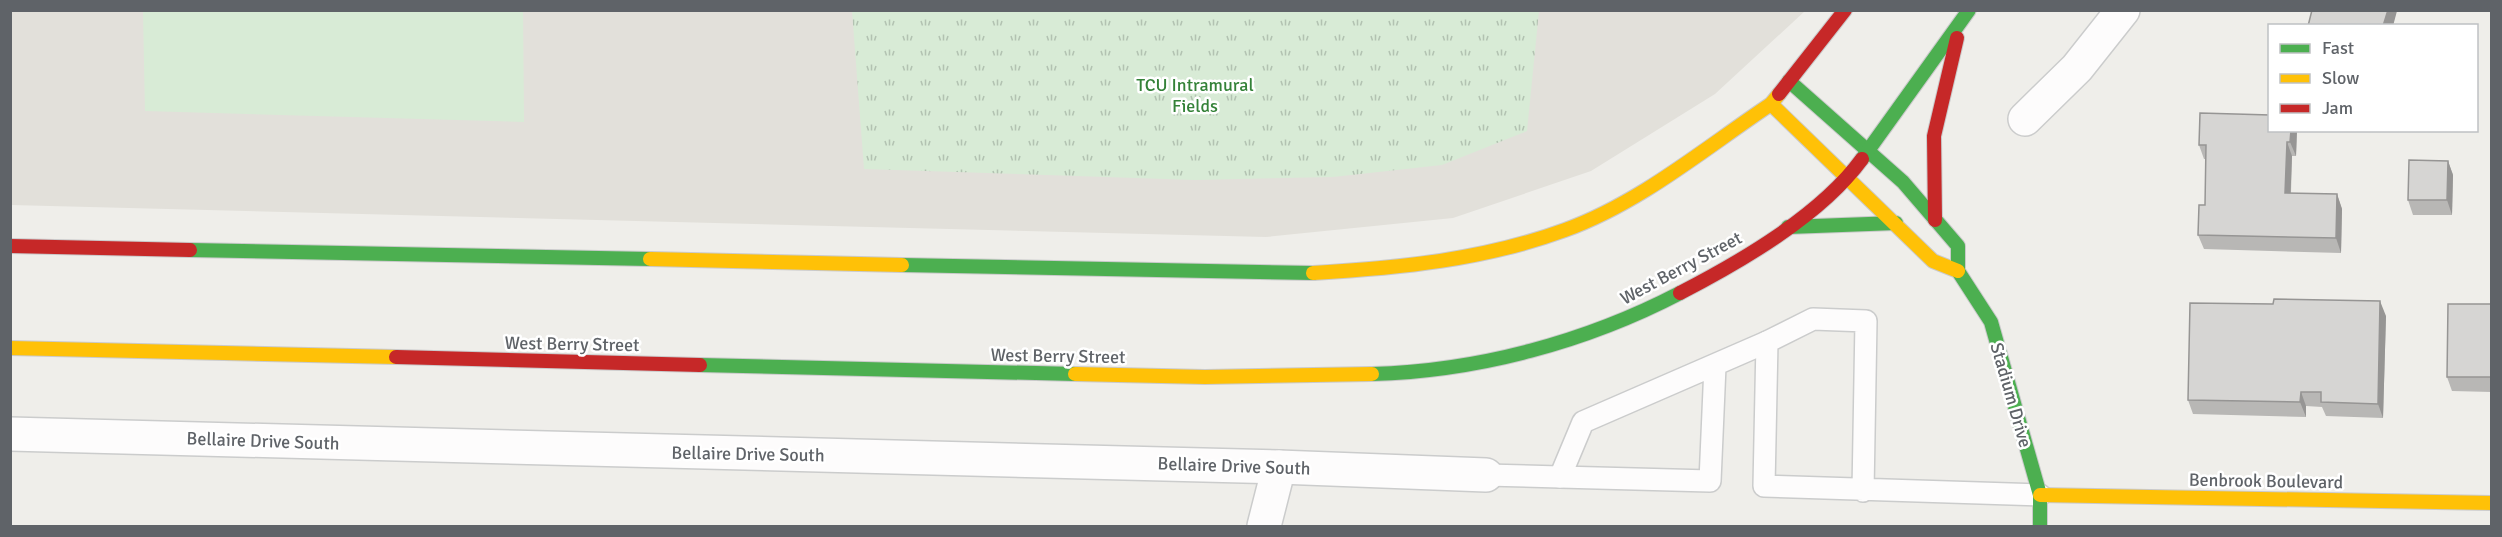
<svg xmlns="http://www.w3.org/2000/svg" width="2502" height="537" font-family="Signika,sans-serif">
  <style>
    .education { fill: #e2e0da }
    .park { fill: url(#park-tufts) }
    .pitch { fill: #d8ebd6 }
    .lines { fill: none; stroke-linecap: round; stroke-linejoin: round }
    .lane-casing { stroke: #cbcccc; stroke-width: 24 }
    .street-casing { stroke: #cbcccc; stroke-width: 36 }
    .fast-casing { stroke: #cacacb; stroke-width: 16 }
    .slow-casing { stroke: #cacacb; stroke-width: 16 }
    .jam-casing { stroke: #cacacb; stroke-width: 16 }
    .lane { stroke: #fdfcfc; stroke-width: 21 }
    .street { stroke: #fdfcfc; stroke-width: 33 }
    .fast { stroke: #4caf50; stroke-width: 14 }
    .slow { stroke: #ffc107; stroke-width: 14 }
    .jam { stroke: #c62828; stroke-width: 14 }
    .wall { fill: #b8b7b5 }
    .shaded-wall { fill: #969594 }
    .building { fill: #d6d5d3; stroke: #969594; stroke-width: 1.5 }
    .labels { text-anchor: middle; stroke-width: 5; stroke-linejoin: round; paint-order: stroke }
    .park-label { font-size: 18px; fill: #348238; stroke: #fff }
    .street-label { font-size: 18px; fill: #5f6368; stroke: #fff }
  </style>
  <defs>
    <pattern id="park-tufts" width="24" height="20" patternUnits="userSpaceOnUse" patternTransform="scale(1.5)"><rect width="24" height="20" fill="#d8ebd6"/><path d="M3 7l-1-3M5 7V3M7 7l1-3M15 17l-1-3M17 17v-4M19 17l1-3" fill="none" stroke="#b2c2b1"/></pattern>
  </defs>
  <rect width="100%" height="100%" fill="#efeeea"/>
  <polygon class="education" points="11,11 1805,11 1715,94 1591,171 1453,218 1266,237 11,205"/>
  <polygon class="park" points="852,11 852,10 1539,11 1527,131 1442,165 1333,177 1195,180 864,169"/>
  <polygon class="pitch" points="143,11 523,11 524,122 145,111"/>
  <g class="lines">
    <defs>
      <g id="lane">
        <polyline points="1715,366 1710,481 1560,477 1583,422 1767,342"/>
        <polyline points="1486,475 1560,477"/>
        <polyline points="1863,491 1866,321 1813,319 1767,342 1764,486 2040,495"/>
      </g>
      <g id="street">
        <polyline points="2025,119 2077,68 2123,10"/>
        <polyline points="10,434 1279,467 1486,475"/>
        <polyline points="1264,526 1279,467"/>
      </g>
      <g id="fast">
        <polyline points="1789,81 1903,182 1958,246 1958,271 1991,322 2040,495 2040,526"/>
        <polyline points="1862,159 1969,10"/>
        <polyline points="1788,227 1896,223"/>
        <polyline points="190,250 650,259"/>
        <polyline points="902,265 1313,273"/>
        <polyline points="700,365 1075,374"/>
        <path d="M 1372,374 C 1478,371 1586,342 1680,293"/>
      </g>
      <g id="slow">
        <polyline points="1771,104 1933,261 1958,271"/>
        <polyline points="650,259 902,265"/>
        <path d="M 1313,273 C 1399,268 1483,260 1565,230 C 1640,203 1705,148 1771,104 L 1779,94"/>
        <polyline points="10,348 396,357"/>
        <polyline points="1075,374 1205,377 1372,374"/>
        <polyline points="2040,495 2492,503"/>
      </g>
      <g id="jam">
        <polyline points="1779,94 1845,10"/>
        <polyline points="1935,220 1934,136 1957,38"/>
        <polyline points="10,246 190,250"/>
        <path d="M 1680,293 C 1742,261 1821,215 1862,159"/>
        <polyline points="396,357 700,365"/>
      </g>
    </defs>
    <use href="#lane" class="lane-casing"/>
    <use href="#street" class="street-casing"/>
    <use href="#fast" class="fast-casing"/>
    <use href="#slow" class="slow-casing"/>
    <use href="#jam" class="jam-casing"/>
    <use href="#lane" class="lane"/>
    <use href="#street" class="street"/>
    <use href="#fast" class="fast"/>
    <use href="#slow" class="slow"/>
    <use href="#jam" class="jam"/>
  </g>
  <g class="wall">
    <polygon points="2270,130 2297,130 2296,156 2292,156 2291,193 2337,194 2342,209 2341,253 2204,249 2198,235 2205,205 2206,159 2204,159 2199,145"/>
    <polygon points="2448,161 2453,175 2452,215 2413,215 2408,200"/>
    <polygon points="2492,304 2492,392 2452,391 2447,377"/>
    <polygon points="2386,316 2383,418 2326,416 2322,407 2306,406 2306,417 2193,414 2188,400"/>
  </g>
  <g class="shaded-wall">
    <polygon points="2388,10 2397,11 2393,26 2383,26"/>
    <polygon points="2291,130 2297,130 2296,156 2290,142"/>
    <polygon points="2287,142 2292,156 2290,207 2285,193"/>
    <polygon points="2448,161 2453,175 2452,215 2447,200"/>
    <polygon points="2337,194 2342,209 2341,253 2336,238"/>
    <polygon points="2380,301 2386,316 2383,418 2378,404"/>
    <polygon points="2301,392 2306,406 2306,417 2300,402"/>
  </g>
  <g class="building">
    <polygon points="2312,10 2388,10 2383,26 2308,26"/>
    <polygon points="2200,113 2270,115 2270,130 2291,130 2290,142 2287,142 2285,193 2337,194 2336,238 2198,235 2199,205 2205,205 2206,145 2199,145"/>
    <polygon points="2409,160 2448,161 2447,200 2408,200"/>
    <polygon points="2274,299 2380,301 2378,404 2321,402 2321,392 2301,392 2300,402 2188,400 2190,303 2273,304"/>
    <polygon points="2448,304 2492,304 2492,377 2447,377"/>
  </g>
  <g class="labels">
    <g class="park-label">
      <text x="1195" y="91">TCU Intramural<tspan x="1195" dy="21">Fields</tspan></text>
    </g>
    <g class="street-label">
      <text transform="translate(1681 268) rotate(-28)" y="6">West Berry Street</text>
      <text transform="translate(572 344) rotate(1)" y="6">West Berry Street</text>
      <text transform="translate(1058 356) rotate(1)" y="6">West Berry Street</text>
      <text transform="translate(2011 395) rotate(74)" y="6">Stadium Drive</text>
      <text transform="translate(263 441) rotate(2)" y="6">Bellaire Drive South</text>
      <text transform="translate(748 454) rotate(1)" y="6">Bellaire Drive South</text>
      <text transform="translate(1234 466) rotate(2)" y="6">Bellaire Drive South</text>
      <text transform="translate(2266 481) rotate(1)" y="6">Benbrook Boulevard</text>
    </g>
  </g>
  <rect width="2502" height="537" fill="none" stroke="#5f6368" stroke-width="24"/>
  <rect x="2268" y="24" width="210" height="108" fill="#ffffff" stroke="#bfc1c3" stroke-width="1.5"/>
  <rect x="2280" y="44" width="30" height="9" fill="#4caf50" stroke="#bfc1c3" stroke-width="1.5"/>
  <text x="2322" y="54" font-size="18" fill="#5f6368">Fast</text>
  <rect x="2280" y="74" width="30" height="9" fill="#ffc107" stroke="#bfc1c3" stroke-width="1.5"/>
  <text x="2322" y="84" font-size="18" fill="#5f6368">Slow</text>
  <rect x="2280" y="104" width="30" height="9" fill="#c62828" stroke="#bfc1c3" stroke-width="1.5"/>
  <text x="2322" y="114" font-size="18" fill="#5f6368">Jam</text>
</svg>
